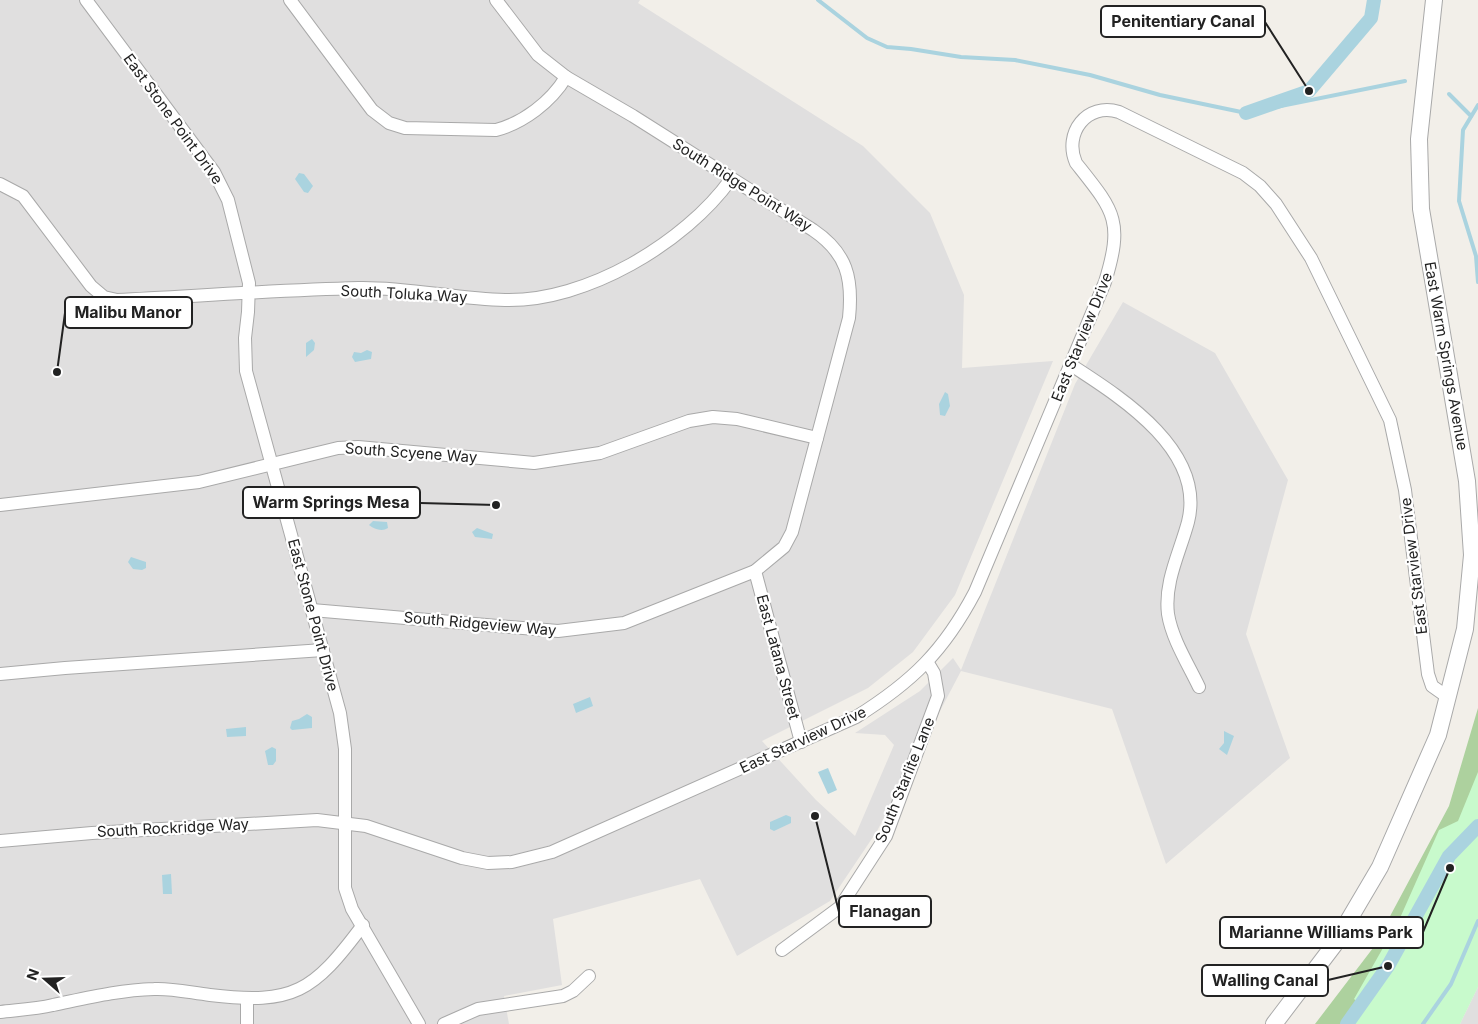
<svg xmlns="http://www.w3.org/2000/svg" width="1478" height="1024" font-family="Inter,sans-serif">
  <style>
    .residential { fill: #e0dfdf }
    .forest { fill: #add19e }
    .park { fill: #c8facc }
    .water { fill: #aad3df }
    .lines { fill: none; stroke-linecap: round; stroke-linejoin: round }
    .stream { stroke: #aad3df; stroke-width: 4 }
    .canal { stroke: #aad3df; stroke-width: 14 }
    .minor-casing { stroke: #a9a9a9; stroke-width: 14 }
    .tertiary-casing { stroke: #a9a9a9; stroke-width: 18 }
    .minor { stroke: #fff; stroke-width: 12 }
    .tertiary { stroke: #fff; stroke-width: 16 }
    .labels { text-anchor: middle; stroke-width: 4.5; stroke-linejoin: round; paint-order: stroke }
    .street-label { font-size: 15px; fill: #222; stroke: #fff }
    .leader { fill: none; stroke: #222; stroke-width: 2 }
    .callout-dot { fill: #222; stroke: #fff; stroke-width: 2 }
    .callout { fill: #fff; stroke: #222; stroke-width: 2 }
    .callout-label { font-size: 16px; text-anchor: middle; font-weight: bold; fill: #222 }
  </style>
  <rect width="100%" height="100%" fill="#f2efe9"/>
  <g class="residential">
    <polygon points="0,0 640,0 638,3 863,146 930,213 964,295 962,368 1053,361 955,595 913,652 868,688 762,741 816,800 855,836 894,745 885,735 855,733 920,691 953,658 961,670 1075,384 1123,302 1215,353 1288,480 1246,634 1290,758 1166,864 1112,709 961,671 877,831 830,901 737,956 700,879 553,919 562,985 504,996 509,1024 0,1024"/>
    <polygon points="1478,987 1478,1024 1460,1024"/>
  </g>
  <polygon class="forest" points="1478,708 1478,964 1447,1024 1315,1024 1373,948 1449,806"/>
  <polygon class="park" points="1478,772 1478,987 1460,1024 1353,1024 1360,1004 1354,999 1400,918 1439,830 1458,821"/>
  <g class="water">
    <polygon points="299,173 304,174 313,186 308,193 304,192 295,179"/>
    <polygon points="312,339 315,343 314,350 306,357 306,343"/>
    <polygon points="367,350 372,352 371,359 355,362 352,357 354,352 361,353"/>
    <polygon points="945,392 948,394 950,406 945,416 940,415 939,404"/>
    <path d="M 373,521 L 387,522 L 388,528 C 382,532 374,529 369,525 Z"/>
    <polygon points="477,528 493,534 492,539 475,537 472,532"/>
    <polygon points="131,557 146,562 146,568 142,570 133,569 128,562"/>
    <polygon points="590,697 593,706 576,713 573,704"/>
    <polygon points="307,714 312,717 312,728 292,730 290,728 292,721 299,719"/>
    <polygon points="246,727 246,736 227,737 226,729"/>
    <polygon points="1224,731 1234,736 1227,755 1219,749 1224,743"/>
    <polygon points="272,747 276,749 276,761 273,765 268,765 265,751"/>
    <polygon points="828,768 837,790 828,794 818,772"/>
    <polygon points="786,815 791,817 791,823 774,831 770,829 770,822"/>
    <polygon points="171,874 172,894 163,894 162,875"/>
  </g>
  <g class="lines">
    <g class="stream">
      <polyline points="818,0 867,38 887,47 911,49 961,57 1015,60 1090,75 1160,95 1246,113 1405,81"/>
      <polyline points="1449,94 1471,116"/>
      <polyline points="1478,105 1463,130 1459,201 1476,256 1478,282"/>
      <polyline points="1423,1024 1451,984 1478,921"/>
    </g>
    <g class="canal">
      <polyline points="1246,113 1309,91 1371,18 1374,0"/>
      <polyline points="1347,1024 1388,966 1449,856 1478,826"/>
    </g>
    <defs>
      <g id="minor">
        <polyline points="86,0 214,172 228,200 249,283 248,312 245,338 246,371 340,713 345,749 345,888 352,909 419,1024"/>
        <path d="M 290,0 L 372,110 L 389,123 L 405,128 L 496,130 C 523,123 551,102 566,77"/>
        <path d="M 0,184 L 23,196 L 91,286 L 104,297 L 117,300 C 197,296 278,290 359,288 C 407,287 457,299 505,300 C 586,302 685,243 731,179"/>
        <path d="M 1071,365 C 1122,398 1206,451 1188,522 C 1180,552 1164,582 1168,614 C 1172,639 1188,664 1199,687"/>
        <polyline points="0,505 199,482 338,448 358,447 534,463 600,453 689,421 713,417 737,419 817,438"/>
        <polyline points="755,571 801,742"/>
        <path d="M 312,610 L 558,631 L 624,623 L 755,571 L 784,547 L 792,532 L 849,318 C 853,278 847,253 813,230 L 633,116 L 566,77 L 538,55 L 496,0"/>
        <polyline points="0,674 65,668 323,650"/>
        <path d="M 0,841 L 92,833 L 317,820 L 366,826 L 462,858 L 488,863 L 512,862 L 552,852 L 856,717 C 912,682 944,651 975,592 L 1105,282 C 1124,220 1114,211 1076,163 C 1063,133 1087,102 1119,112 L 1243,173 L 1260,186 L 1276,204 L 1311,258 L 1390,420 L 1405,490 L 1428,674 L 1432,686 L 1449,698"/>
        <polyline points="782,950 840,907 886,836 938,696 934,673 928,663"/>
        <polyline points="247,999 247,1024"/>
        <path d="M 0,1012 C 17,1010 36,1009 53,1005 C 87,998 119,990 154,989 C 172,988 192,993 210,995 C 294,1005 313,992 363,925"/>
        <polyline points="444,1024 478,1009 563,996 573,991 589,976"/>
      </g>
      <polyline id="tertiary" points="1274,1024 1334,945 1380,867 1438,735 1465,629 1472,555 1467,481 1421,209 1419,139 1434,0"/>
    </defs>
    <use href="#minor" class="minor-casing"/>
    <use href="#tertiary" class="tertiary-casing"/>
    <use href="#minor" class="minor"/>
    <use href="#tertiary" class="tertiary"/>
  </g>
  <g class="labels">
    <g class="street-label">
      <text transform="translate(173 119) rotate(54)" y="5">East Stone Point Drive</text>
      <text transform="translate(742 185) rotate(32)" y="5">South Ridge Point Way</text>
      <text transform="translate(404 294) rotate(3)" y="5">South Toluka Way</text>
      <text transform="translate(1082 337) rotate(-68)" y="5">East Starview Drive</text>
      <text transform="translate(1446 356) rotate(80)" y="5">East Warm Springs Avenue</text>
      <text transform="translate(411 453) rotate(4)" y="5">South Scyene Way</text>
      <text transform="translate(1414 566) rotate(-97)" y="5">East Starview Drive</text>
      <text transform="translate(313 615) rotate(75)" y="5">East Stone Point Drive</text>
      <text transform="translate(480 624) rotate(5)" y="5">South Ridgeview Way</text>
      <text transform="translate(778 657) rotate(75)" y="5">East Latana Street</text>
      <text transform="translate(803 740) rotate(-25)" y="5">East Starview Drive</text>
      <text transform="translate(905 780) rotate(-68)" y="5">South Starlite Lane</text>
      <text transform="translate(173 828) rotate(-3)" y="5">South Rockridge Way</text>
    </g>
  </g>
  <path class="leader" d="M1309 91L1265 22M57 372L65 313M496 505L420 503M815 816L839 912M1450 868L1423 932M1388 966L1328 980"/>
  <g class="callout-dot">
    <circle cx="1309" cy="91" r="5"/>
    <circle cx="57" cy="372" r="5"/>
    <circle cx="496" cy="505" r="5"/>
    <circle cx="815" cy="816" r="5"/>
    <circle cx="1450" cy="868" r="5"/>
    <circle cx="1388" cy="966" r="5"/>
  </g>
  <g class="callout">
    <rect x="1101" y="6" width="164" height="31" rx="5"/>
    <rect x="65" y="297" width="127" height="31" rx="5"/>
    <rect x="243" y="487" width="177" height="31" rx="5"/>
    <rect x="839" y="896" width="92" height="31" rx="5"/>
    <rect x="1220" y="917" width="203" height="31" rx="5"/>
    <rect x="1202" y="965" width="126" height="31" rx="5"/>
  </g>
  <g class="callout-label">
    <text x="1183" y="27">Penitentiary Canal</text>
    <text x="128" y="318">Malibu Manor</text>
    <text x="331" y="508">Warm Springs Mesa</text>
    <text x="885" y="917">Flanagan</text>
    <text x="1321" y="938">Marianne Williams Park</text>
    <text x="1265" y="986">Walling Canal</text>
  </g>
  <g transform="translate(45 979) rotate(290)" stroke="#ffffff" stroke-width="4" paint-order="stroke">
  <path d="M0-4L9 19L0 12L-9 19Z" fill="#222222"/>
  <text y="-8" font-size="14" font-weight="bold" text-anchor="middle" fill="#222222">N</text>
  </g>
</svg>
